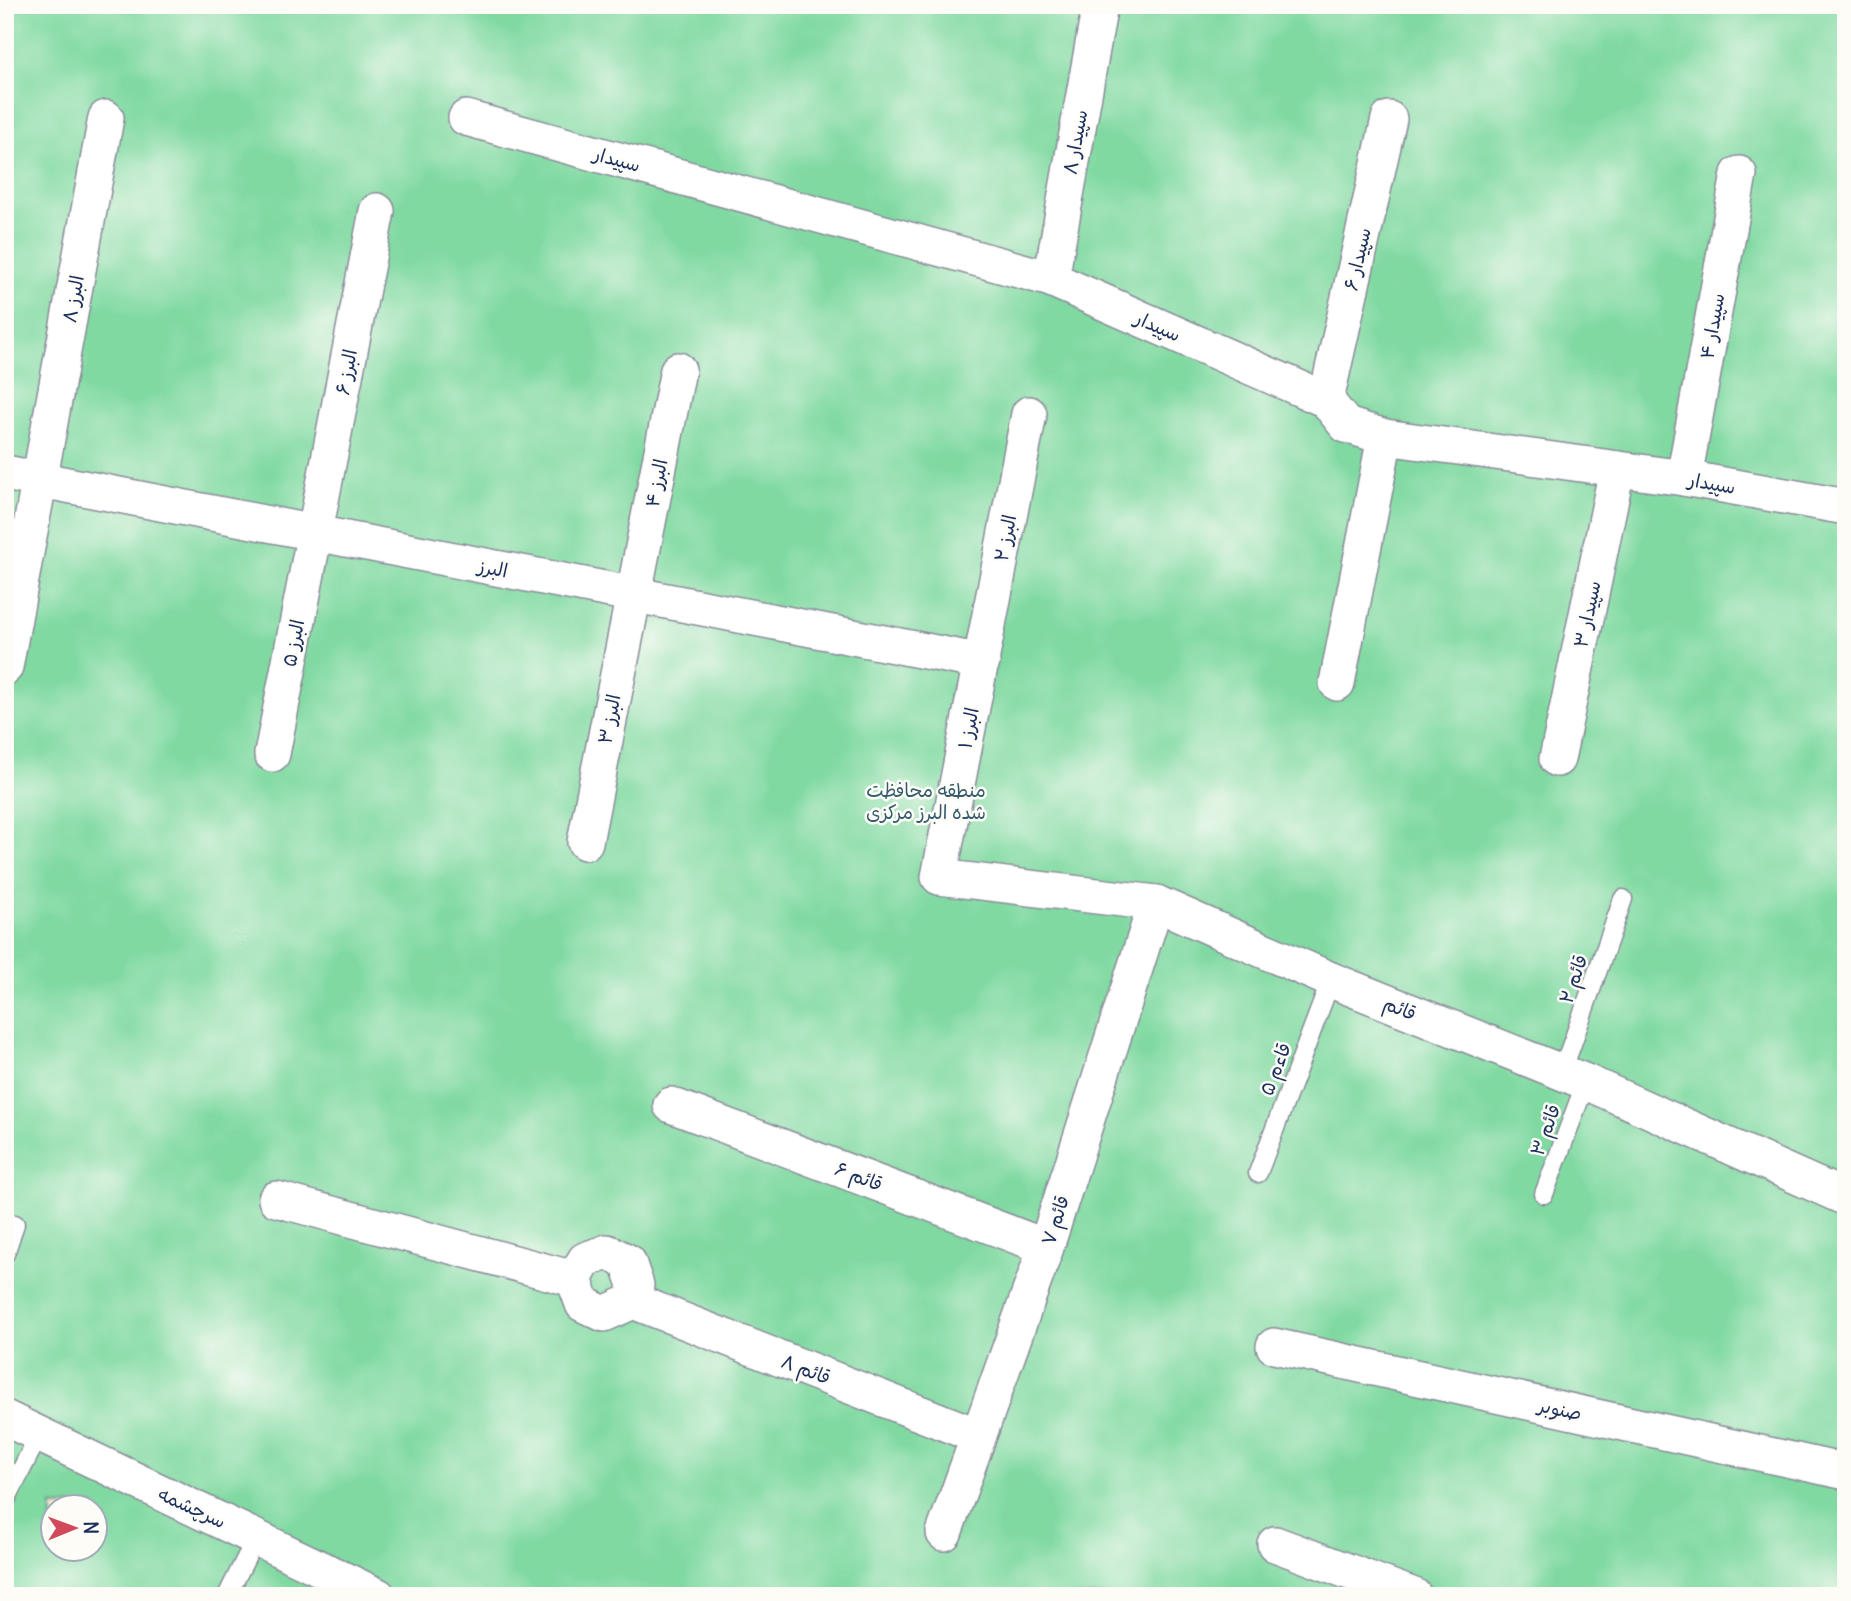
<svg xmlns="http://www.w3.org/2000/svg" width="1851" height="1601" font-family="Delius,'Playpen Sans Arabic',sans-serif">
  <style>
    .green { fill: #7fd9a0; stroke: #4d847f; stroke-width: 2; fill-rule: evenodd }
    .lines { fill: none; stroke-linecap: round; stroke-linejoin: round }
    .service-casing { stroke: #888b98; stroke-width: 21 }
    .minor-casing { stroke: #888b98; stroke-width: 38 }
    .service { stroke: #fff; stroke-width: 18 }
    .minor { stroke: #fff; stroke-width: 35 }
    .labels { text-anchor: middle; stroke-width: 5; stroke-linejoin: round; paint-order: stroke }
    .street-label { font-size: 19px; fill: #1b2f5e; stroke: #fdfcf7 }
    .park-label { font-size: 19px; fill: #345a6e; stroke: #fdfcf7 }
  </style>
  <rect width="100%" height="100%" fill="#fdfcf7"/>
  <filter id="ink" filterUnits="userSpaceOnUse"><feTurbulence type="fractalNoise" baseFrequency=".0143" numOctaves="2"/><feDisplacementMap in="SourceGraphic" scale="14" xChannelSelector="R" yChannelSelector="G"/><feConvolveMatrix kernelMatrix="1 2 1 2 8 2 1 2 1" color-interpolation-filters="sRGB"/></filter>
  <filter id="wash" filterUnits="userSpaceOnUse"><feTurbulence type="fractalNoise" baseFrequency=".00686" numOctaves="4" result="noise"/><feDisplacementMap in="SourceGraphic" scale="28" xChannelSelector="R" yChannelSelector="G"/><feGaussianBlur stdDeviation="1.57" result="paint"/><feColorMatrix in="noise" values="0 0 0 0 0 0 0 0 0 0 0 0 0 0 0 0 0 1.4 0 .05"/><feComposite in="paint" operator="in"/></filter>
  <g filter="url(#wash)">
    <rect width="100%" height="100%" fill="#f6e7d1"/>
    <path class="green" d="M 5,5 L 1846,5 L 1846,1596 L 5,1596 ZM 52,1506 L 94,1506 L 94,1548 L 52,1548 Z"/>
  </g>
  <g filter="url(#ink)">
    <g class="lines">
      <defs>
        <g id="service">
          <polyline points="1562,1072 1623,899"/>
          <polyline points="1258,1173 1331,980"/>
          <polyline points="1544,1194 1586,1082"/>
          <polyline points="5,1254 15,1224"/>
          <polyline points="5,1502 39,1435"/>
          <polyline points="227,1596 256,1538"/>
        </g>
        <g id="minor">
          <polyline points="466,118 1051,279 1326,400 1346,425 1385,437 1684,478 1846,507"/>
          <polyline points="1051,279 1100,5"/>
          <polyline points="1326,400 1389,119"/>
          <polyline points="1029,414 939,877 1156,903 1331,980 1586,1082 1846,1198"/>
          <polyline points="5,473 982,662"/>
          <polyline points="1684,478 1739,174"/>
          <polyline points="5,667 106,118"/>
          <polyline points="1337,683 1385,437"/>
          <polyline points="272,754 377,211"/>
          <polyline points="1557,759 1617,469"/>
          <polyline points="585,842 678,370"/>
          <polyline points="671,1105 1046,1247"/>
          <polyline points="276,1199 574,1279"/>
          <polygon points="607,1252 628,1262 636,1285 633,1301 604,1314 583,1304 574,1279 585,1260"/>
          <polyline points="633,1301 978,1436"/>
          <polyline points="1274,1346 1846,1472"/>
          <polyline points="5,1418 378,1596"/>
          <polyline points="944,1533 1046,1247 1156,903"/>
          <polyline points="1275,1544 1414,1596"/>
        </g>
      </defs>
      <use href="#service" class="service-casing"/>
      <use href="#minor" class="minor-casing"/>
      <use href="#service" class="service"/>
      <use href="#minor" class="minor"/>
    </g>
  </g>
  <g class="labels">
    <g class="street-label">
      <text transform="translate(1075 142) rotate(-80)" y="7">سپیدار ۸</text>
      <text transform="translate(617 159) rotate(15)" y="7">سپیدار</text>
      <text transform="translate(1357 259) rotate(-77)" y="7">سپیدار ۶</text>
      <text transform="translate(73 299) rotate(-80)" y="7">البرز ۸</text>
      <text transform="translate(1158 326) rotate(24)" y="7">سپیدار</text>
      <text transform="translate(1712 326) rotate(-80)" y="7">سپیدار ۴</text>
      <text transform="translate(346 372) rotate(-79)" y="7">البرز ۶</text>
      <text transform="translate(656 483) rotate(-79)" y="7">البرز ۴</text>
      <text transform="translate(1712 483) rotate(10)" y="7">سپیدار</text>
      <text transform="translate(1005 538) rotate(-79)" y="7">البرز ۲</text>
      <text transform="translate(493 568) rotate(11)" y="7">البرز</text>
      <text transform="translate(1587 614) rotate(-78)" y="7">سپیدار ۳</text>
      <text transform="translate(293 643) rotate(-79)" y="7">البرز ۵</text>
      <text transform="translate(609 719) rotate(-79)" y="7">البرز ۳</text>
      <text transform="translate(968 728) rotate(-79)" y="7">البرز ۱</text>
      <text transform="translate(1573 979) rotate(-71)" y="7">قائم ۲</text>
      <text transform="translate(1400 1008) rotate(22)" y="7">قائم</text>
      <text transform="translate(1275 1069) rotate(-69)" y="7">قاءم ۵</text>
      <text transform="translate(1545 1130) rotate(-70)" y="7">قائم ۳</text>
      <text transform="translate(859 1176) rotate(21)" y="7">قائم ۶</text>
      <text transform="translate(1055 1220) rotate(-72)" y="7">قائم ۷</text>
      <text transform="translate(806 1369) rotate(21)" y="7">قائم ۸</text>
      <text transform="translate(1560 1409) rotate(12)" y="7">صنوبر</text>
      <text transform="translate(192 1507) rotate(25)" y="7">سرچشمه</text>
    </g>
    <g class="park-label">
      <text x="926" y="797">منطقه محافظت<tspan x="926" dy="22">شده البرز مرکزی</tspan></text>
    </g>
  </g>
  <rect width="1851" height="1601" fill="none" stroke="#fdfcf7" stroke-width="28"/>
  <g transform="translate(74 1528) rotate(89)"><circle r="33" fill="#fdfcf7" stroke="#a3aaba" stroke-width="2"/>
  <path d="M0-5L12 26L0 18L-12 26Z" fill="#d1495b"/>
  <text y="-10" font-size="19" font-weight="bold" text-anchor="middle" fill="#1b2f5e">N</text>
  </g>
</svg>
